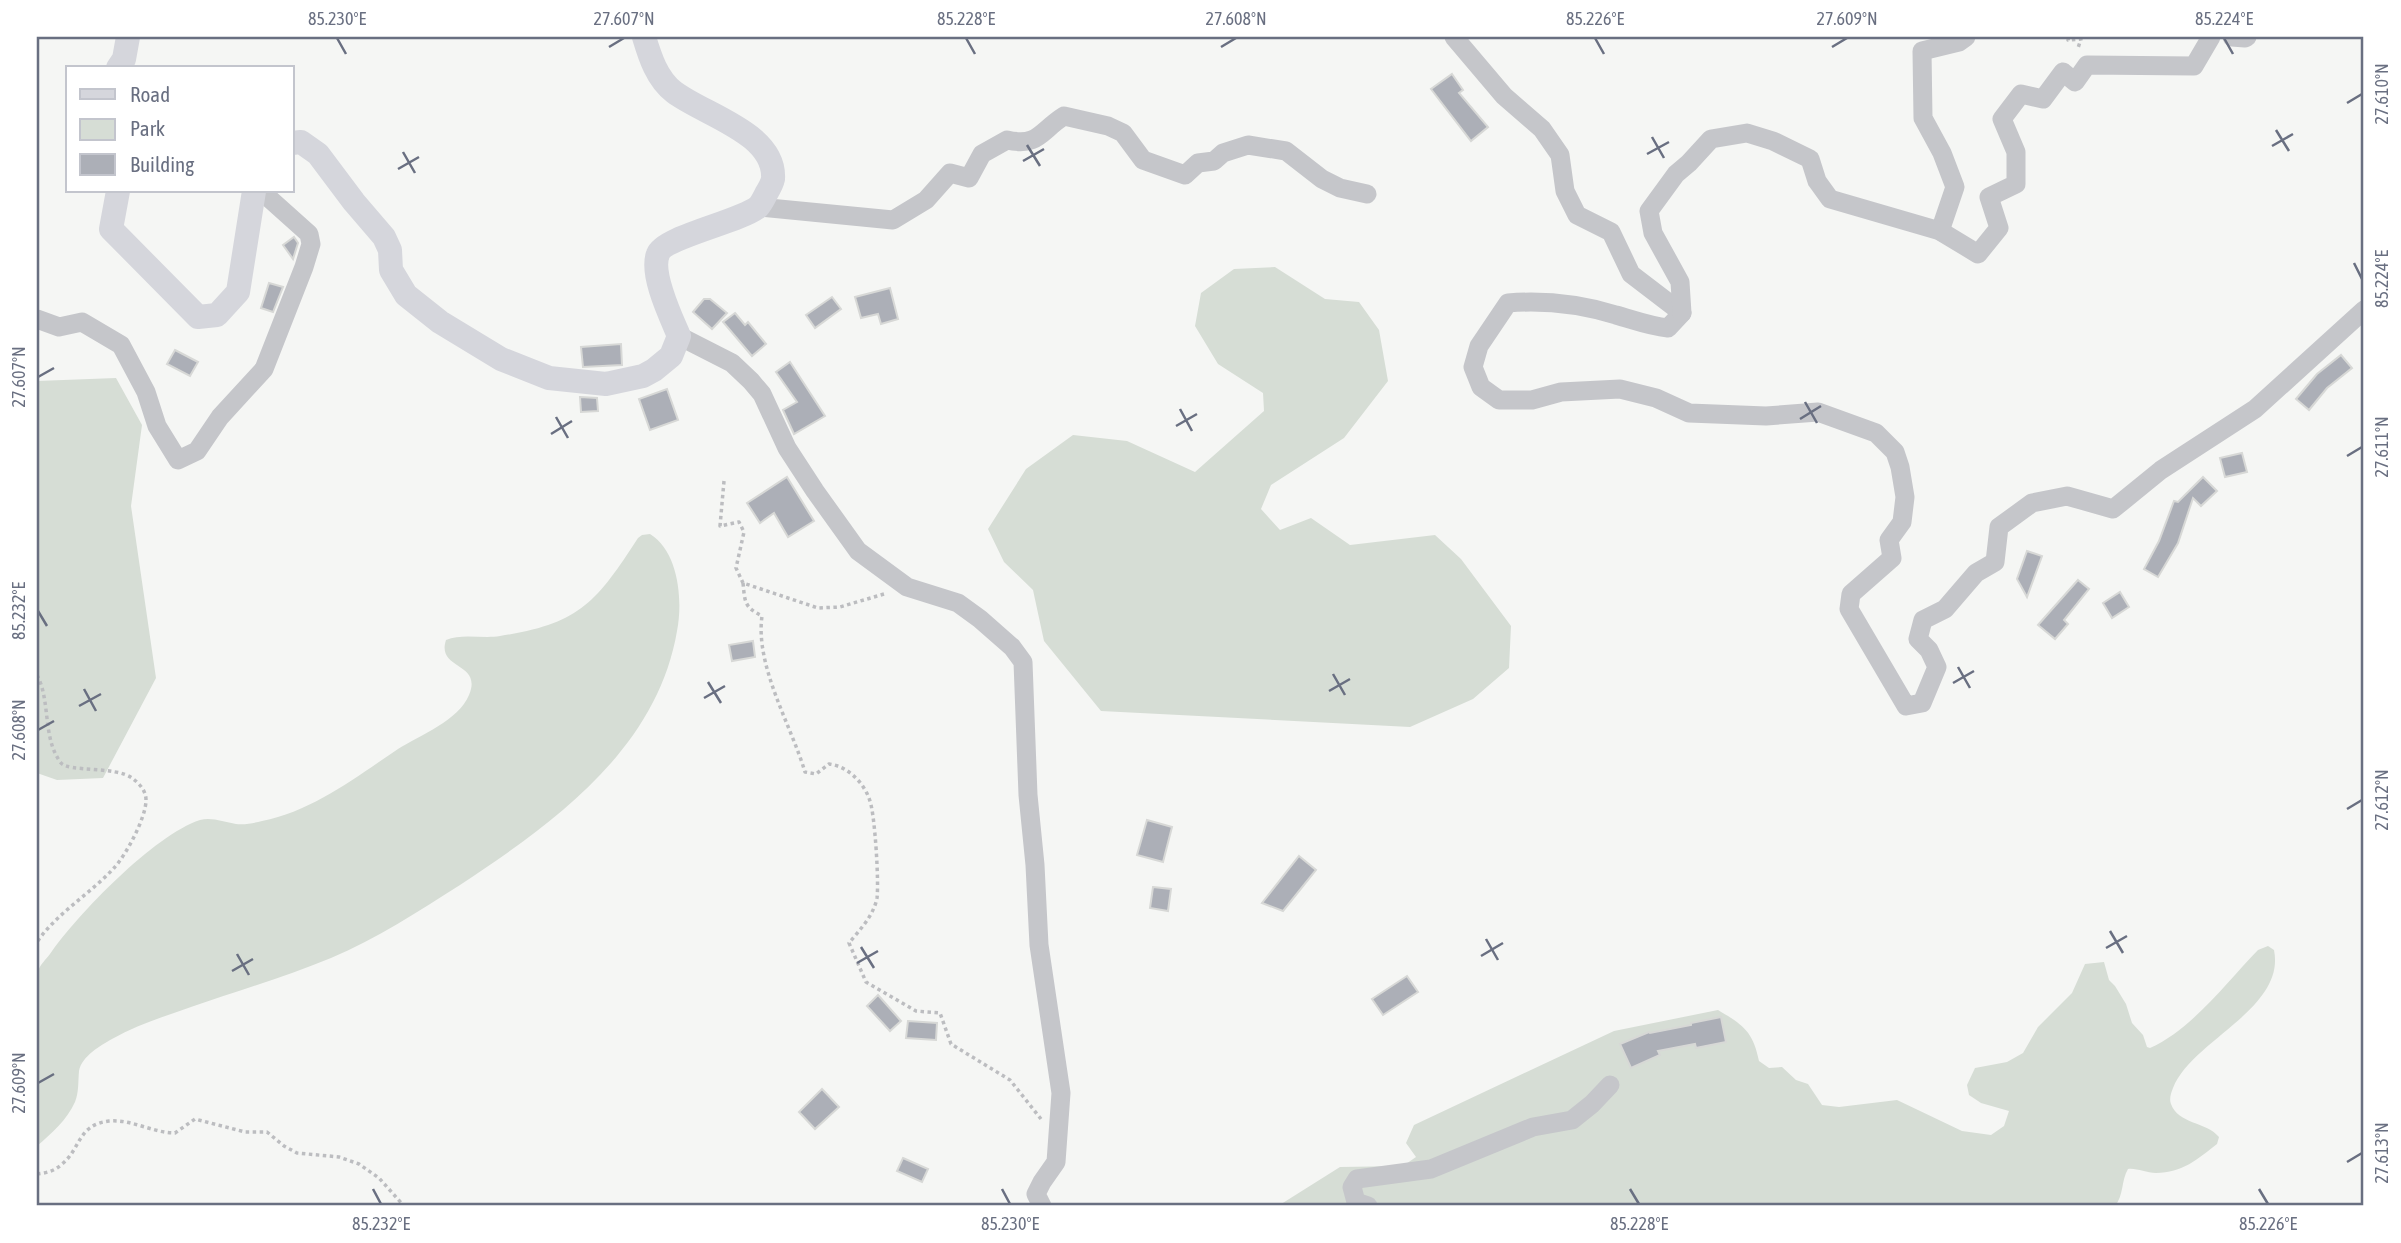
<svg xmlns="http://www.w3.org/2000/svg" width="2401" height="1243" font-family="'Asap Condensed',sans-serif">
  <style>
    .green { fill: #d6ddd5 }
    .building { fill: #acafb7; stroke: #d7d8d6; stroke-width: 2 }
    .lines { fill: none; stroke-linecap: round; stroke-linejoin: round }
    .path { stroke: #bcbdc0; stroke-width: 3.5; stroke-dasharray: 3.5 3.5; stroke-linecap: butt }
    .minor { stroke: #c5c6ca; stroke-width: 19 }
    .major { stroke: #d5d6dc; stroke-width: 24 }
    .ticks { fill: none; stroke: #696f81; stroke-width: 2.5 }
    .neatline { fill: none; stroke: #696f81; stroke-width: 2.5 }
    .ticks-label { font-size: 18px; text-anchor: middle; fill: #696f81 }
  </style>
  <rect width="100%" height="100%" fill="#f5f6f4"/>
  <g class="green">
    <polygon points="1275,267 1325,299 1359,302 1379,330 1388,381 1344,438 1271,485 1261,509 1280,530 1311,518 1350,545 1435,535 1461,559 1511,626 1509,668 1473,699 1410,727 1101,711 1044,641 1033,590 1004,562 988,529 1026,469 1073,435 1127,441 1195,472 1264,411 1263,393 1218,364 1195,326 1201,293 1234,269"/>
    <polygon points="116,378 142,425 131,506 156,678 103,778 57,780 37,773 37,381"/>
    <path d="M 650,534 C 679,552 683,601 677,631 C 657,749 554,823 460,885 C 419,911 376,939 331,958 C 285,977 237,991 191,1007 C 165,1016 137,1025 112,1039 C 100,1046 82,1056 79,1071 C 78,1082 79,1092 75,1102 C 67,1120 51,1134 37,1146 C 37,1102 37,1057 37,1013 C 37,1001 33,982 38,971 C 40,965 46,959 50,954 C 78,914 154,835 200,820 C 212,817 224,822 236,824 C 245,825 254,823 262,821 C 313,811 356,777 398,749 C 419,736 459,720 469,695 C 483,662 436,670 446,640 C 462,633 483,639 500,636 C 579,624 596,603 638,538 L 642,535 Z"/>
    <path d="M 2268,946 L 2274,950 C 2286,1009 2192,1040 2173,1088 C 2171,1093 2169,1099 2171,1104 C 2178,1124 2207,1122 2219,1137 L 2217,1144 C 2198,1159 2182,1173 2156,1173 C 2146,1173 2137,1168 2128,1169 C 2121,1181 2124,1195 2115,1206 L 1278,1206 L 1340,1167 L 1403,1166 L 1416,1157 L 1406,1143 L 1414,1125 L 1614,1031 L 1718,1010 C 1743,1025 1753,1031 1759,1061 L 1769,1068 L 1782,1067 L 1796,1080 L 1808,1084 L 1822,1105 L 1839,1107 L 1897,1100 L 1962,1131 L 1991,1135 L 2004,1126 L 2009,1111 L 1981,1103 L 1969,1095 L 1967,1085 L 1975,1068 L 2007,1062 L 2023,1053 L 2038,1027 L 2072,993 L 2085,964 L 2104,962 L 2109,980 L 2115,986 L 2126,1004 L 2132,1023 L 2143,1035 L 2147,1047 L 2150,1048 C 2191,1030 2227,982 2258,950 Z"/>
  </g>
  <g class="building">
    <polygon points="1452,74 1463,90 1459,93 1488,127 1471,141 1431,89"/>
    <polygon points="294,237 298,243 293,259 283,245"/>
    <polygon points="269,283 283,287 273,312 261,308"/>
    <polygon points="890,288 898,319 881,324 878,314 861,318 855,297"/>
    <polygon points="832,297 841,309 815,328 806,315"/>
    <polygon points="704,299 710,299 727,313 712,329 693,312"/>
    <polygon points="735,313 745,325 748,322 766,344 752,356 723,322"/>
    <polygon points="621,344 622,365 583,367 581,347"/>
    <polygon points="175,350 198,362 190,376 167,364"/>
    <polygon points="2341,355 2352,368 2327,388 2309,410 2296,399 2317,374"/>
    <polygon points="790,362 825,416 794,434 783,410 797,402 776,372"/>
    <polygon points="667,389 678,420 650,430 639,399"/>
    <polygon points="580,397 597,398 598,411 581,412"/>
    <polygon points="2242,453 2247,472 2225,477 2220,458"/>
    <polygon points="787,477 814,521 788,537 774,513 760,523 747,503"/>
    <polygon points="2203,477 2217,491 2201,506 2193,498 2178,543 2158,577 2144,569 2159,541 2174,501 2178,502"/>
    <polygon points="2027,551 2042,556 2027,597 2017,579"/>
    <polygon points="2078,580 2089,589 2064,620 2068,624 2055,639 2038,625"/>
    <polygon points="2120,592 2129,607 2112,618 2103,603"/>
    <polygon points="753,641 755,657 732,661 729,645"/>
    <polygon points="1147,820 1172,827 1163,862 1137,855"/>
    <polygon points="1299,856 1316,870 1283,911 1262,903"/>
    <polygon points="1153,887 1171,889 1168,911 1150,908"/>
    <polygon points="1407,976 1418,992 1383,1015 1372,999"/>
    <polygon points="878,995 901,1021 890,1031 867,1006"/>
    <polygon points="1721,1017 1726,1042 1696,1048 1695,1044 1658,1051 1660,1055 1631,1068 1620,1044 1649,1032 1650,1033 1691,1025 1691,1023"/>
    <polygon points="908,1021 937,1023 936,1040 906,1038"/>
    <polygon points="822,1089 839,1107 815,1129 799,1112"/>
    <polygon points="903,1158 928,1169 922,1182 897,1171"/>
  </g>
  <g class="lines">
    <g class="path">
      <polyline points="2069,37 2068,40 2081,39 2078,48"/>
      <polyline points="724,481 720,526 739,522 744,532 736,568 743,583"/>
      <path d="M 884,594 L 840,607 L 818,608 L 743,583 C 745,602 744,607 762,616 C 755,666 791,725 805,772 L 816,774 L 829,764 C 847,766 864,782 870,801 C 875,816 879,882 877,898 C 874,915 859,931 849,943 L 866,982 L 916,1011 L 940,1013 L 951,1044 L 1010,1080 L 1041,1119"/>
      <path d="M 37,675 C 51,701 42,738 61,763 C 68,772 115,766 132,778 C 140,784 146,791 146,800 C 146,818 126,855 114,868 C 90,894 57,913 37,942"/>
      <path d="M 37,1174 C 46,1173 55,1171 62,1164 C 81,1149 77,1125 109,1121 C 132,1119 153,1133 175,1133 L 195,1119 L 245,1132 L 267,1132 L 284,1146 L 297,1153 L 339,1157 L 359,1164 L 379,1178 L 404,1206"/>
    </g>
    <g class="minor">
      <path d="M 1454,37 L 1504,96 L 1542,129 L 1560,155 L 1565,191 L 1577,215 L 1611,232 L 1631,274 L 1682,313 L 1668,328 C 1649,326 1634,320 1616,315 C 1580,304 1545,300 1508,303 L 1479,346 L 1473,367 L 1481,387 L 1499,400 L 1532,400 L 1561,392 L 1620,389 L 1656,398 L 1689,413 L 1766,416 L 1818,412 L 1876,433 L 1895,452 L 1900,467 L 1905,497 L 1902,522 L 1889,540 L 1892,558 L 1851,594 L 1849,609 L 1906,706 L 1922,703 L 1937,667 L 1929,650 L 1918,639 L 1923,620 L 1945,609 L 1976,573 L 1995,562 L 1999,527 L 2032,503 L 2067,496 L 2113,509 L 2161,470 L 2255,409 L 2364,310"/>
      <polyline points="2232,37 2245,38 2247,37"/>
      <path d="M 759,207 L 893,220 L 926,200 L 950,173 L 969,178 L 982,154 L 1007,140 C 1039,147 1040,131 1064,116 L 1108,126 L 1123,133 L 1143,160 L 1185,175 L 1198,163 L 1214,161 L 1223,153 L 1248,145 L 1286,151 L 1322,179 L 1340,188 L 1367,194"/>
      <polyline points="1940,231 1955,187 1942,153 1923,118 1922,51 1959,42 1966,37"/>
      <polyline points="1682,313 1680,282 1653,233 1649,211 1676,174 1689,163 1711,139 1747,133 1773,141 1810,159 1817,181 1830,199 1940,231 1978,254 1999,228 1989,197 2016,184 2016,152 2002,119 2021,94 2043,99 2063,72 2075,82 2087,65 2194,66 2211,37"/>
      <polyline points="37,319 59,327 82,322 121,345 146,392 157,426 178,460 197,451 220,417 264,369 304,267 311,244 309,234 261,191"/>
      <polyline points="679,336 732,363 751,381 762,394 787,448 815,491 858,551 907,587 958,603 980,619 1012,647 1023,662 1028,795 1035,865 1039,945 1061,1093 1056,1162 1042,1182 1036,1194 1042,1206"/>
      <polyline points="1368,1206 1356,1202 1352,1187 1357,1179 1431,1169 1533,1127 1572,1120 1592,1104 1610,1085"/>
    </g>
    <g class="major">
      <polyline points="118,68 124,59 128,37"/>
      <path d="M 292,143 L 301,142 L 318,154 L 354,202 L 384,237 L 390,250 L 391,270 L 406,295 L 440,322 L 501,359 L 549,378 L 606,384 L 643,376 L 654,370 L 671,356 L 679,336 C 671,317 650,274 658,254 C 664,237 739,222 758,207 C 761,204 764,198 766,194 C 769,189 772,184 773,179 C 776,133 704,115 674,92 C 657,79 650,57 644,37"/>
      <polyline points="118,191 111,229 198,317 217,315 238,292 254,191"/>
    </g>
  </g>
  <path class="ticks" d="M 337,38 L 346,54M 966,38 L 975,54M 1595,38 L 1604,54M 2224,38 L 2233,54M 609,47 L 624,38M 1221,47 L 1236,38M 1832,47 L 1847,38M 2347,103 L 2362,94M 2276,130 L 2289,151M 1652,137 L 1664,158M 1027,145 L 1040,166M 2272,146 L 2293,134M 403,152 L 415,173M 1647,154 L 1669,142M 1023,161 L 1044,149M 398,169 L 419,157M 2354,263 L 2362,279M 38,377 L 54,368M 1805,402 L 1817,423M 1180,409 L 1192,431M 556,417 L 568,438M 1800,419 L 1821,406M 1176,426 L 1197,414M 551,434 L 572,421M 2347,456 L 2362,447M 38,611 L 47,626M 1958,667 L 1970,688M 1333,674 L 1345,695M 708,682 L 721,703M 1953,683 L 1974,671M 84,689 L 96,711M 1329,691 L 1350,679M 704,698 L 725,686M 79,706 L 101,694M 38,730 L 54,721M 2347,809 L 2362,800M 2110,931 L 2123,953M 1486,939 L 1498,960M 861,947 L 874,968M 2106,948 L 2127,936M 237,954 L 249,975M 1481,956 L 1503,943M 857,963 L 878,951M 232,971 L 253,959M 38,1083 L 54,1074M 2347,1162 L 2362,1153M 373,1189 L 381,1204M 1002,1189 L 1010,1204M 1630,1189 L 1639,1204M 2259,1189 L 2268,1204"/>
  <rect width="2401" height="1243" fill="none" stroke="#ffffff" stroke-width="77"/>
  <rect x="66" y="66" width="228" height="126" fill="#ffffff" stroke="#c3c5cd" stroke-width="2"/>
  <rect x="80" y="89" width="35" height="10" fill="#d5d6dc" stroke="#c3c5cd" stroke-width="2"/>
  <text x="130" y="102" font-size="21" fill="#696f81">Road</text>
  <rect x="80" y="119" width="35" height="21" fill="#d6ddd5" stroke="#c3c5cd" stroke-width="2"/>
  <text x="130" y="136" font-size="21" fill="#696f81">Park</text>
  <rect x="80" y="154" width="35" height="21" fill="#acafb7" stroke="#c3c5cd" stroke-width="2"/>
  <text x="130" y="172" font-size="21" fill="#696f81">Building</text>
  <rect x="38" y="38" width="2324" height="1166" class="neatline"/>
  <g class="ticks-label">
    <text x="337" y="25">85.230°E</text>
    <text x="624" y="25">27.607°N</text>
    <text x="966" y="25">85.228°E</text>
    <text x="1236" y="25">27.608°N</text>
    <text x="1595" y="25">85.226°E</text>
    <text x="1847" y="25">27.609°N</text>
    <text x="2224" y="25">85.224°E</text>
    <text transform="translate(2382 94) rotate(-90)" y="6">27.610°N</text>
    <text transform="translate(2382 279) rotate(-90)" y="6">85.224°E</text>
    <text transform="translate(19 377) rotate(-90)" y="6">27.607°N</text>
    <text transform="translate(2382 447) rotate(-90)" y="6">27.611°N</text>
    <text transform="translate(19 611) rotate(-90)" y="6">85.232°E</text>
    <text transform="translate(19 730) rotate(-90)" y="6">27.608°N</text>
    <text transform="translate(2382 800) rotate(-90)" y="6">27.612°N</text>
    <text transform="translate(19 1083) rotate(-90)" y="6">27.609°N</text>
    <text transform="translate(2382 1153) rotate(-90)" y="6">27.613°N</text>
    <text x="381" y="1230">85.232°E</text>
    <text x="1010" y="1230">85.230°E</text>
    <text x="1639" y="1230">85.228°E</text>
    <text x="2268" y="1230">85.226°E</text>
  </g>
</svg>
